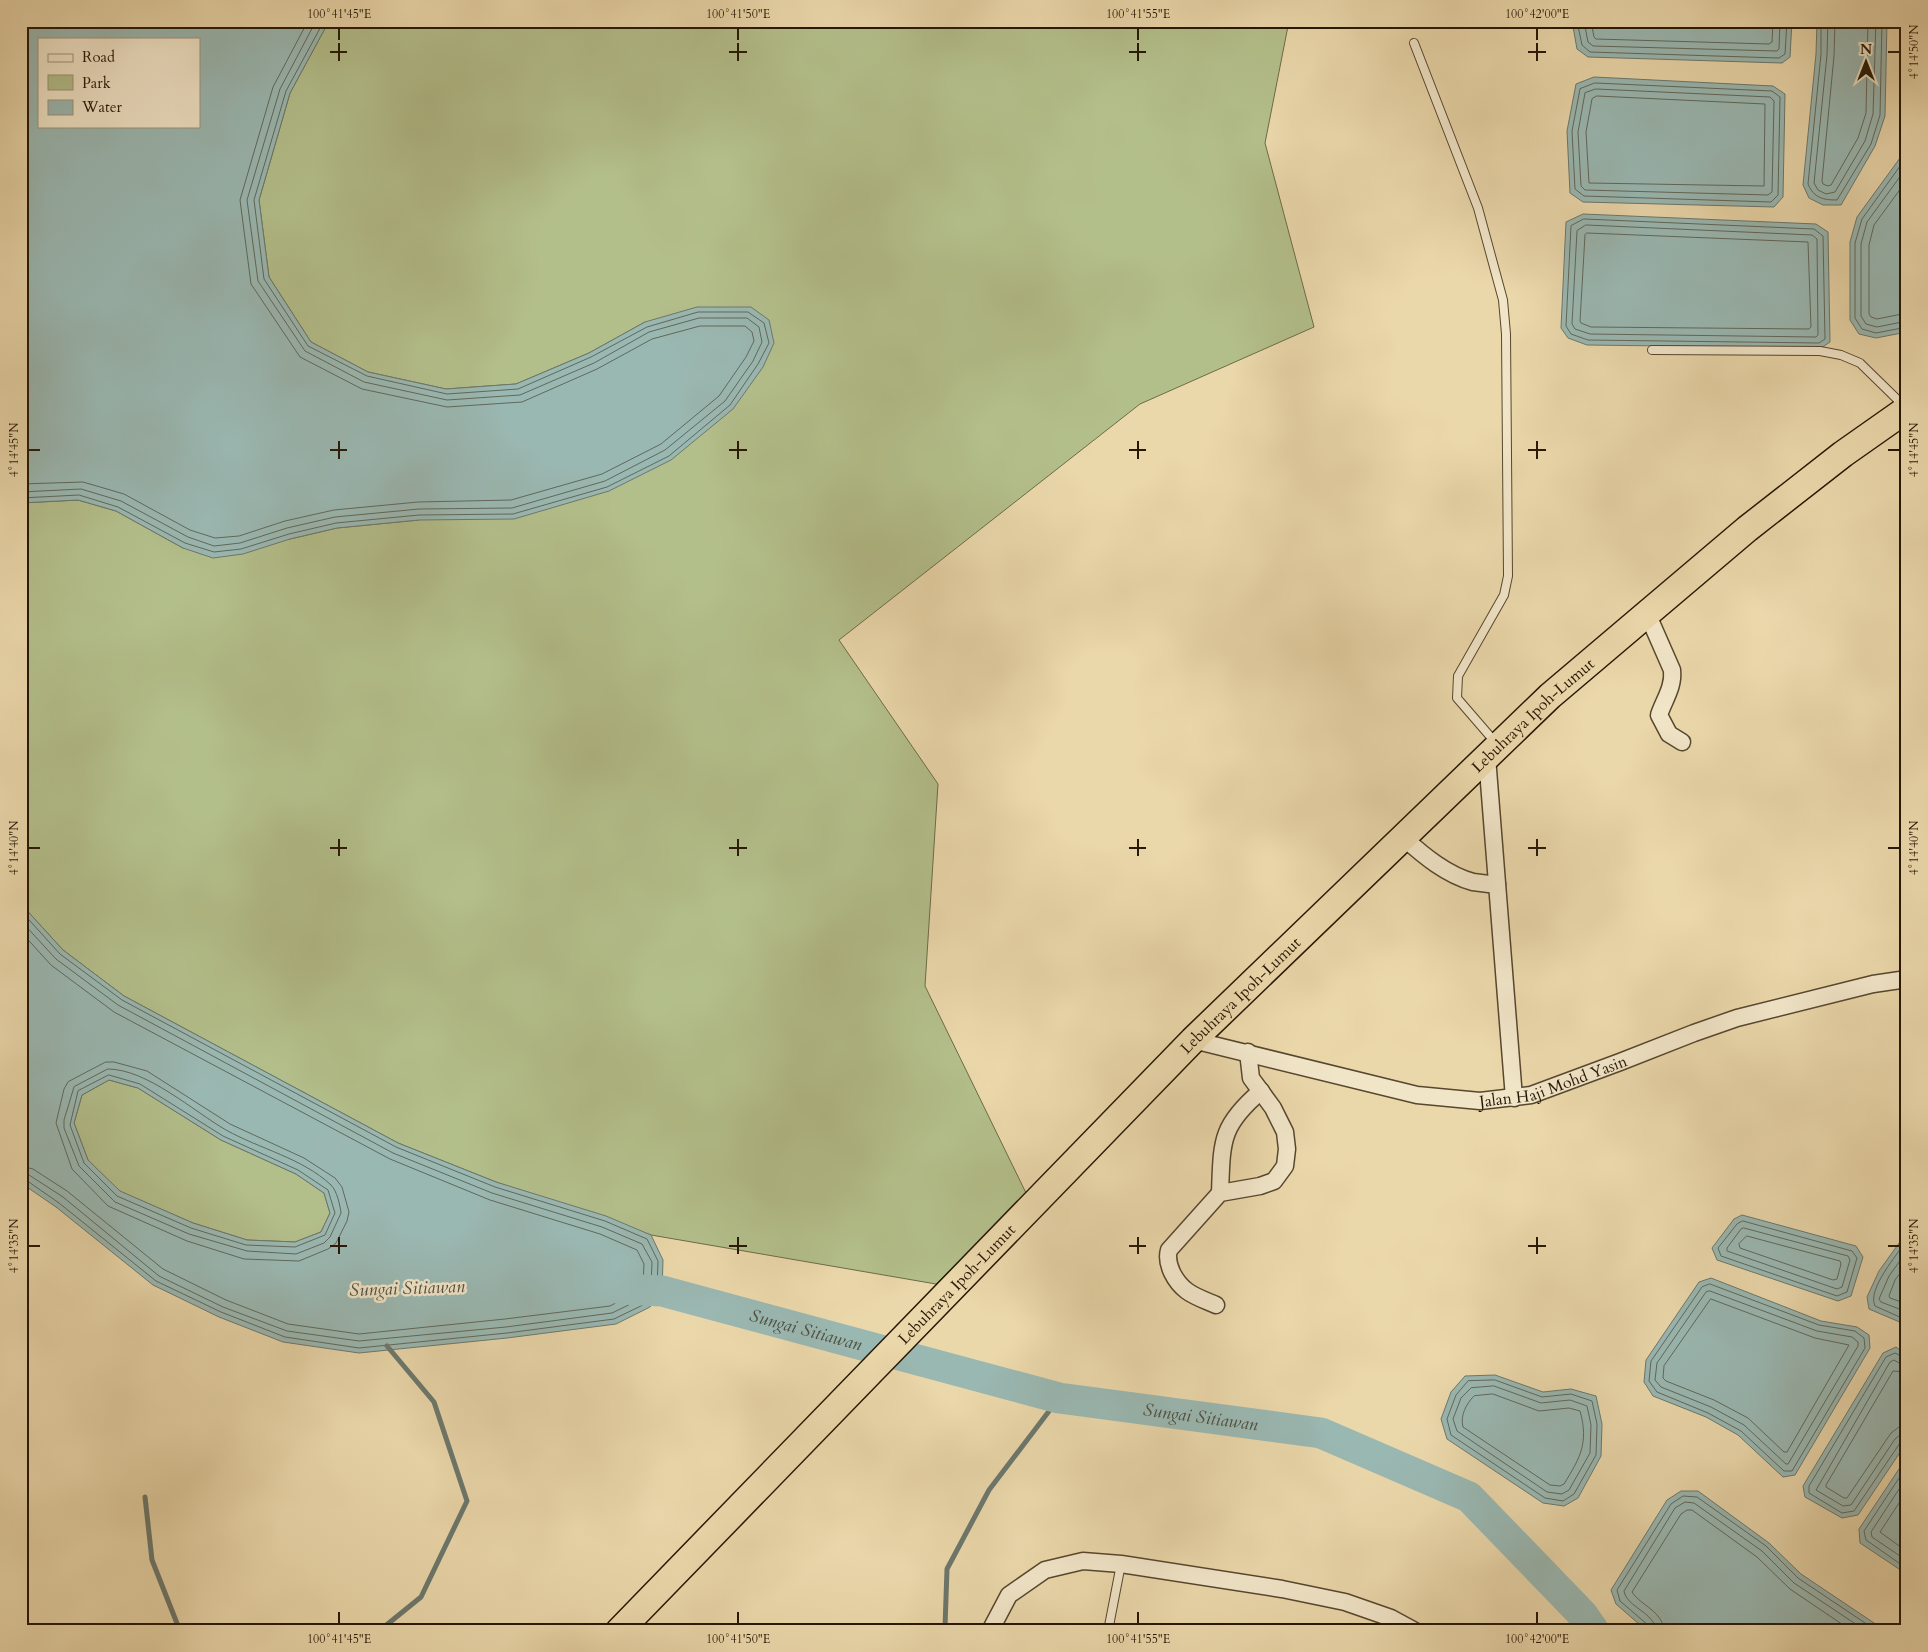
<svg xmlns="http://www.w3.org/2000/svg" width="1928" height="1652" font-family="Cardo,serif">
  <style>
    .green { fill: #b3bf8b; stroke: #6c6b48 }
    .water { fill: #9ab8b2; stroke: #6c786d; fill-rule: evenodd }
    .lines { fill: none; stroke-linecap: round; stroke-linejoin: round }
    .shore { stroke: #60685c; stroke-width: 1 }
    .stream { stroke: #6c786d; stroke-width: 5 }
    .river { stroke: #9ab8b2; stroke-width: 31 }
    .service-casing { stroke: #57472e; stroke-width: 10 }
    .minor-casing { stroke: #57472e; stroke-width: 19 }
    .trunk-casing { stroke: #261705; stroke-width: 29 }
    .service { stroke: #f1e5c8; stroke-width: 8 }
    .minor { stroke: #f1e5c8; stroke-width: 16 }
    .trunk { stroke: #ead7aa; stroke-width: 26 }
    .ticks { fill: none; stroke: #261705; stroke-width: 2 }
    .labels { text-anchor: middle; stroke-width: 5; stroke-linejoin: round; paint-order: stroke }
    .street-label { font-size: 16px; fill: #261705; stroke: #f1e5c8 }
    .water-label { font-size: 18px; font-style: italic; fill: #4f4f42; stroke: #f1e5c8 }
    .neatline { fill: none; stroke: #261705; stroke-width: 2 }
    .ticks-label { font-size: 12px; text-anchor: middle; fill: #261705 }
  </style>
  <rect width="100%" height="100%" fill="#ead7aa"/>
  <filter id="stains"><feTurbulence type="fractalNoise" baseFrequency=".004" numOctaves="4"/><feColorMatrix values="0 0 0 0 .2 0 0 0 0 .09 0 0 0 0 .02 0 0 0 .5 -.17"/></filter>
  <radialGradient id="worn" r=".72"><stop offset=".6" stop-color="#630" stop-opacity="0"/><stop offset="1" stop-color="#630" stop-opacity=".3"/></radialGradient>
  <g class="green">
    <polygon points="329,21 1289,21 1265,143 1314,327 1140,404 839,640 938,784 925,986 1027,1195 936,1284 651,1235 496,1182 398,1143 124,996 63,950 21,904 21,503 78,500 116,511 183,548 290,539 337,528 419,520 645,322 589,353 516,384 446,389 368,372 311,342 269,277 259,200 290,93"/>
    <polygon points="109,1080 138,1088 221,1140 296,1174 324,1193 330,1213 321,1232 295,1242 247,1240 193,1223 119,1191 88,1160 74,1123 82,1095"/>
  </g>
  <g class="water">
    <path d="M 21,21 L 329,21 L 290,93 L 259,200 L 269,277 L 311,342 L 368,372 L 446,389 L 516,384 L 589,353 L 645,322 L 697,307 L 751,307 L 769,320 L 774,343 L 763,367 L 733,409 L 671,460 L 609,491 L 514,519 L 419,520 L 337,528 L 290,539 L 243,554 L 213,558 L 183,548 L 116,511 L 78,500 L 21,503 ZM 39,39 L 199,39 L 199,126 L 39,126 Z"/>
    <polygon points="1572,21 1792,21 1790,57 1782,63 1588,57 1577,49"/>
    <polygon points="1817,21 1887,21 1885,116 1875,146 1841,205 1823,205 1809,198 1803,185 1816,54"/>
    <polygon points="1594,77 1773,86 1785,94 1783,197 1774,207 1583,202 1570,193 1567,131 1576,84"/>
    <polygon points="1907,154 1907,332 1876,338 1859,334 1850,320 1850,242 1857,217 1900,158"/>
    <polygon points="1583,214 1816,224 1828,232 1830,342 1821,348 1587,345 1568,338 1561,328 1566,222"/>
    <path d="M 21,904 L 63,950 L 124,996 L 398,1143 L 496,1182 L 606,1216 L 651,1235 L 663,1260 L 662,1291 L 650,1307 L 616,1324 L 507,1338 L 359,1353 L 283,1342 L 219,1317 L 153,1285 L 56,1207 L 21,1183 ZM 109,1080 L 138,1088 L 221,1140 L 296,1174 L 324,1193 L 330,1213 L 321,1232 L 295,1242 L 247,1240 L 193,1223 L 120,1191 L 88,1160 L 74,1123 L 82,1095 Z"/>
    <polygon points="1742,1215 1856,1246 1863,1257 1851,1296 1838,1301 1717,1260 1712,1248 1734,1219"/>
    <polygon points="1907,1232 1907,1323 1902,1323 1869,1309 1867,1297 1879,1271"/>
    <polygon points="1711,1278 1821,1321 1857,1327 1869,1335 1870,1348 1795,1475 1783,1477 1738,1435 1706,1417 1653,1396 1644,1382 1646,1360 1699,1282"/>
    <polygon points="1896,1347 1907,1355 1907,1442 1858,1515 1842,1518 1805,1497 1803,1486 1883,1353"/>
    <polygon points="1495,1375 1543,1392 1571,1389 1596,1396 1602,1424 1601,1456 1578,1498 1564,1506 1543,1503 1447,1439 1441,1419 1451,1392 1465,1376"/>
    <polygon points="1907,1457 1907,1567 1899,1569 1860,1543 1859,1529"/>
    <polygon points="1681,1491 1698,1491 1769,1543 1801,1574 1886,1631 1647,1631 1616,1604 1611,1590 1667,1500"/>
  </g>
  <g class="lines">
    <g class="shore">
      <polyline points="1577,21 1582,45 1590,52 1779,58 1785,54 1787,21"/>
      <polyline points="1584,21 1588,42 1593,46 1777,51 1779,49 1780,21"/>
      <polyline points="1591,21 1594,37 1596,39 1769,44 1772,42 1773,21"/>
      <path d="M 1821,21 L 1821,54 L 1808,184 C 1814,198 1823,200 1837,200 L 1871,144 L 1880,115 L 1882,21"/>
      <polyline points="1828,21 1827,55 1814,183 1818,190 1826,194 1835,192 1865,141 1873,114 1876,21"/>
      <polyline points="1835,21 1834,56 1822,181 1823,184 1828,186 1831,185 1858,138 1866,113 1868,21"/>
      <polygon points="1595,83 1772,91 1780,97 1778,195 1771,202 1584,196 1575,189 1572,131 1580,89"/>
      <polygon points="1596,89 1770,97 1774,101 1772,192 1768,195 1585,190 1581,186 1578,132 1585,93"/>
      <polygon points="1597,96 1765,104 1764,186 1589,183 1586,132 1592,99"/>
      <polyline points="1907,159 1903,162 1862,219 1855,243 1855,318 1862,329 1876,333 1907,327"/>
      <polyline points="1907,167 1867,222 1861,244 1861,316 1866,324 1877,327 1907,321"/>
      <polyline points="1907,180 1874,225 1869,245 1869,314 1871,317 1877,319 1907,313"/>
      <polygon points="1584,219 1814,229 1823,236 1825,339 1819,343 1588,340 1571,334 1566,326 1571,226"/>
      <polygon points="1586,225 1812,235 1817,239 1818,335 1816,337 1590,334 1575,329 1572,324 1577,231"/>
      <polygon points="1587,233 1808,242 1811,327 1809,329 1591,327 1581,323 1580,321 1585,235"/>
      <polyline points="21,484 83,482 124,494 190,530 215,538 239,536 285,521 334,510 418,502 511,500 602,474 661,444 719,396 746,357 754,341 752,332 745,326 700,326 652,339 597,369 522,402 447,407 362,389 300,357 251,284 240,200 273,87 308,21"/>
      <polyline points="21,492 81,489 121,501 188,537 214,546 240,543 287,528 335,517 419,509 512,508 605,481 665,450 725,401 753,361 762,342 759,327 747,318 699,318 649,332 594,363 520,395 447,400 364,382 305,351 258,281 247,200 280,89 316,21"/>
      <polyline points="21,498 79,495 118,507 185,543 214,552 241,549 289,534 336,523 419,515 513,514 607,487 669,456 730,405 758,364 769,343 764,323 748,312 698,312 647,327 591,357 518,389 447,394 367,376 308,346 264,279 254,200 286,91 324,21"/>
      <polyline points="21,911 60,954 122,1000 396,1147 495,1187 605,1221 647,1239 658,1261 657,1289 647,1303 614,1319 507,1333 359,1348 285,1337 221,1312 156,1281 59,1203 26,1180 21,1180"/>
      <polyline points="21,921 56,959 118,1005 393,1153 492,1193 602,1227 642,1244 652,1262 651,1287 643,1298 612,1313 506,1327 359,1341 287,1331 223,1307 159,1276 63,1197 29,1175 21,1173"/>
      <polyline points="21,932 51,965 114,1012 390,1159 490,1200 600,1234 637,1250 644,1264 643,1284 637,1292 610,1306 505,1319 359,1334 288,1324 226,1300 163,1269 67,1191 33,1169 21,1166"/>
      <polygon points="106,1062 114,1062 147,1071 230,1124 304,1158 335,1178 342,1187 349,1212 347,1221 336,1243 328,1249 299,1261 244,1259 187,1241 108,1206 72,1169 56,1123 64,1089 68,1082"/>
      <path d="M 108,1069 C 147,1069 193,1111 226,1130 C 260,1149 302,1158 331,1185 C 337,1191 340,1205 341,1213 L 330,1237 L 324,1243 L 296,1254 L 247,1251 L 189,1234 L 115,1202 L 79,1166 L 64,1128 L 64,1120 L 74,1087 Z"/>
      <polygon points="109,1075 140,1084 223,1136 298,1170 328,1190 335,1213 325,1235 295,1247 246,1245 191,1228 117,1196 84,1163 70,1125 78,1091"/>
      <polygon points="1743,1221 1852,1251 1857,1258 1847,1292 1837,1296 1721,1256 1718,1248 1737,1224"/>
      <polygon points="1744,1228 1848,1256 1850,1260 1842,1287 1837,1289 1727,1251 1727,1248 1741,1229"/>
      <polygon points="1747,1236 1840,1261 1841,1264 1837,1279 1833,1280 1740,1248 1739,1244"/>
      <path d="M 1907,1240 C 1897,1255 1867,1289 1875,1306 L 1902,1318 L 1907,1318"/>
      <polyline points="1907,1251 1889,1276 1879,1299 1881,1302 1907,1312"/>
      <polyline points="1907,1264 1895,1280 1889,1296 1890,1298 1907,1304"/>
      <polygon points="1710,1284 1819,1325 1855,1331 1864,1338 1865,1348 1792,1471 1784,1471 1741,1431 1708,1413 1657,1392 1649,1381 1651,1361 1702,1287"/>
      <polygon points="1710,1291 1817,1331 1852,1337 1858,1342 1858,1346 1788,1464 1786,1464 1744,1425 1711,1407 1661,1387 1655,1380 1657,1363 1706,1292"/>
      <polygon points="1711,1299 1815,1338 1849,1345 1787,1452 1784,1452 1748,1418 1714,1400 1666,1381 1663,1378 1664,1366"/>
      <polyline points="1907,1359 1895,1353 1886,1357 1809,1486 1809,1493 1842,1513 1854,1511 1900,1443 1907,1440"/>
      <polyline points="1907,1365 1901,1364 1894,1360 1890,1362 1816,1490 1843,1506 1851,1505 1895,1439 1900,1435 1907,1434"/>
      <polyline points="1907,1372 1893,1371 1826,1485 1826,1487 1844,1498 1847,1498 1891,1433 1899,1427 1907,1426"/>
      <polygon points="1495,1380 1542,1397 1571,1394 1592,1401 1597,1424 1596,1455 1574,1494 1563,1501 1545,1498 1451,1435 1447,1419 1456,1395 1468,1381"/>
      <polygon points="1494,1386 1541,1403 1570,1400 1587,1406 1591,1425 1590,1453 1569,1490 1562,1494 1547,1492 1457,1431 1453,1419 1461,1398 1471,1388"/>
      <path d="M 1493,1394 L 1539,1411 L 1569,1408 L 1580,1411 C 1589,1443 1580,1458 1564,1484 L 1560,1486 L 1550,1485 L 1463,1427 C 1460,1416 1466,1404 1474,1396 Z"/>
      <polyline points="1907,1466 1864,1531 1866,1540 1899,1563 1907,1562"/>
      <polyline points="1907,1477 1871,1532 1872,1537 1900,1556 1907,1556"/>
      <polyline points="1907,1491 1880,1532 1902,1548 1907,1548"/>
      <polyline points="1650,1631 1648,1625 1620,1601 1617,1590 1671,1504 1683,1496 1697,1497 1766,1546 1798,1578 1877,1631"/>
      <path d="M 1656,1631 C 1655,1612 1627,1608 1624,1591 L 1675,1508 L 1685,1502 L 1694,1503 L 1762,1551 L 1794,1583 L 1866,1631"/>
      <path d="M 1664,1631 C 1663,1611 1641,1606 1632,1592 L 1681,1514 L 1687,1510 L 1692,1510 L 1757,1557 L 1790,1589 L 1852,1631"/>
    </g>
    <g class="stream">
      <polyline points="145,1497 152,1560 180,1631"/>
      <polyline points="379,1631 421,1597 467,1501 434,1402 387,1346"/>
      <polyline points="942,1631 945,1627 947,1569 989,1490 1059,1398"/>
    </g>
    <path class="river" id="s1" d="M 621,1289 L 662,1291 L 1059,1398 L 1321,1433 L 1469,1497 L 1583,1615 L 1594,1631"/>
    <defs>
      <g id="service">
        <polyline points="1414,43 1478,208 1503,300 1506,334 1508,576 1504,595 1458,676 1457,698 1495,742"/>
        <polyline points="1652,350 1820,351 1841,355 1860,363 1904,406"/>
        <polyline points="1108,1631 1121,1564"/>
      </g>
      <g id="minor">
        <path d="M 1647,613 L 1672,670 C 1674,687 1664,700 1659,715 L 1669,734 L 1682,742"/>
        <polyline points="1487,757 1514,1098"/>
        <path d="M 1404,838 C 1424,856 1447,875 1473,882 C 1481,883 1489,884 1497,885"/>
        <path id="s2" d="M 1193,1040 L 1417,1095 L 1480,1101 L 1531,1095 L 1620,1062 L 1694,1033 L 1737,1018 L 1873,984 L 1907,979"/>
        <path d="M 1220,1193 C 1222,1141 1220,1126 1261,1091"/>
        <path d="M 1216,1305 C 1207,1301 1195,1297 1187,1291 C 1175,1282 1165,1264 1169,1250 L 1220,1193 L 1260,1186 L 1274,1181 L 1285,1166 L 1287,1149 L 1285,1132 L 1273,1108 L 1251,1078 L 1248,1052"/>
        <polyline points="990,1631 1009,1595 1045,1570 1083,1561 1121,1564 1282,1589 1345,1602 1391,1618 1415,1631"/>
      </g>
      <g id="trunk">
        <path id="s3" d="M 619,1631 L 1193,1040 L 1550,696 L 1747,529 L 1843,454 L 1907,409"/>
      </g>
    </defs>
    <use href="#service" class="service-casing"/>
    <use href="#minor" class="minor-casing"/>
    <use href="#trunk" class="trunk-casing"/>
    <use href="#service" class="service"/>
    <use href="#minor" class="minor"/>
    <use href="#trunk" class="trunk"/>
  </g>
  <path class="ticks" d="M 339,28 L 339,40M 738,28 L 738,40M 1138,28 L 1138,40M 1537,28 L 1537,40M 339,43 L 339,61M 738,43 L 738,61M 1138,43 L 1138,61M 1537,43 L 1537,61M 330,52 L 347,52M 729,52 L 747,52M 1129,52 L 1146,52M 1528,52 L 1546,52M 1888,52 L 1900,52M 339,441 L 339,459M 738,441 L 738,459M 1138,441 L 1138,459M 1537,441 L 1537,459M 28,450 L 40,450M 330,450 L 347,450M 729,450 L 747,450M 1129,450 L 1146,450M 1528,450 L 1546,450M 1888,450 L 1900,450M 339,839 L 339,856M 738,839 L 738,856M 1138,839 L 1138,856M 1537,839 L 1537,856M 28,848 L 40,848M 330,848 L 347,848M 729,848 L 747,848M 1129,848 L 1146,848M 1528,848 L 1546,848M 1888,848 L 1900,848M 339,1237 L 339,1254M 738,1237 L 738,1254M 1138,1237 L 1138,1254M 1537,1237 L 1537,1254M 28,1246 L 40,1246M 330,1246 L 347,1246M 729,1246 L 747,1246M 1129,1246 L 1146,1246M 1528,1246 L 1546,1246M 1888,1246 L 1900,1246M 339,1612 L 339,1624M 738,1612 L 738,1624M 1138,1612 L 1138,1624M 1537,1612 L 1537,1624"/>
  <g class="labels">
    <g class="street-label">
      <text dy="6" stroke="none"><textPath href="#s3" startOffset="1294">Lebuhraya Ipoh-Lumut</textPath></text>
      <text dy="6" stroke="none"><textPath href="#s3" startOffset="889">Lebuhraya Ipoh-Lumut</textPath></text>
      <text dy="6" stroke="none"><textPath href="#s2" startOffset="370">Jalan Haji Mohd Yasin</textPath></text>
      <text dy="6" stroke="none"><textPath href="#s3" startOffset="484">Lebuhraya Ipoh-Lumut</textPath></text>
    </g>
    <g class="water-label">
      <text transform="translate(407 1288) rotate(-2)" y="6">Sungai Sitiawan</text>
      <text dy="6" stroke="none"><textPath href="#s1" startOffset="190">Sungai Sitiawan</textPath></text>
      <text dy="6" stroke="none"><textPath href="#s1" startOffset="595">Sungai Sitiawan</textPath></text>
    </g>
  </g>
  <rect width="1928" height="1652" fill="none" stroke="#ead7aa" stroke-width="55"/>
  <rect x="38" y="38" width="162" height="90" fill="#f1e5c8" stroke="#a0937a"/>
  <rect x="48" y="54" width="25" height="8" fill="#f1e5c8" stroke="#a0937a"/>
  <text x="82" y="62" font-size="15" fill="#261705">Road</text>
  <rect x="48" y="75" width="25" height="15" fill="#b3bf8b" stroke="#a0937a"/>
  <text x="82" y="88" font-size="15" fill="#261705">Park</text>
  <rect x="48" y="100" width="25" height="15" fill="#9ab8b2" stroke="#a0937a"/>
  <text x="82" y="112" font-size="15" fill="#261705">Water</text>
  <g transform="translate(1866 62)" stroke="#f1e5c8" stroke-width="4" paint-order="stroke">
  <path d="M0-4L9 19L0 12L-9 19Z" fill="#261705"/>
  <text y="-8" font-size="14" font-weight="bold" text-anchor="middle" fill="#261705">N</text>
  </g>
  <rect x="28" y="28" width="1872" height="1596" class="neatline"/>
  <g class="ticks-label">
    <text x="339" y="18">100°41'45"E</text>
    <text x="738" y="18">100°41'50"E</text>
    <text x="1138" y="18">100°41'55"E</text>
    <text x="1537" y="18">100°42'00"E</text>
    <text transform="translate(1914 52) rotate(-90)" y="4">4°14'50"N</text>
    <text transform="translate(14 450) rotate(-90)" y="4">4°14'45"N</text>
    <text transform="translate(1914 450) rotate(-90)" y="4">4°14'45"N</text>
    <text transform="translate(14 848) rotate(-90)" y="4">4°14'40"N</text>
    <text transform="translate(1914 848) rotate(-90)" y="4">4°14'40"N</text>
    <text transform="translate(14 1246) rotate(-90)" y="4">4°14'35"N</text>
    <text transform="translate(1914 1246) rotate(-90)" y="4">4°14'35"N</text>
    <text x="339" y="1643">100°41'45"E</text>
    <text x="738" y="1643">100°41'50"E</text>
    <text x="1138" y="1643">100°41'55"E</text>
    <text x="1537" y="1643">100°42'00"E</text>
  </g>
  <rect width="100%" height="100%" filter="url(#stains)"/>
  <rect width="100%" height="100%" fill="url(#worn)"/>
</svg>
